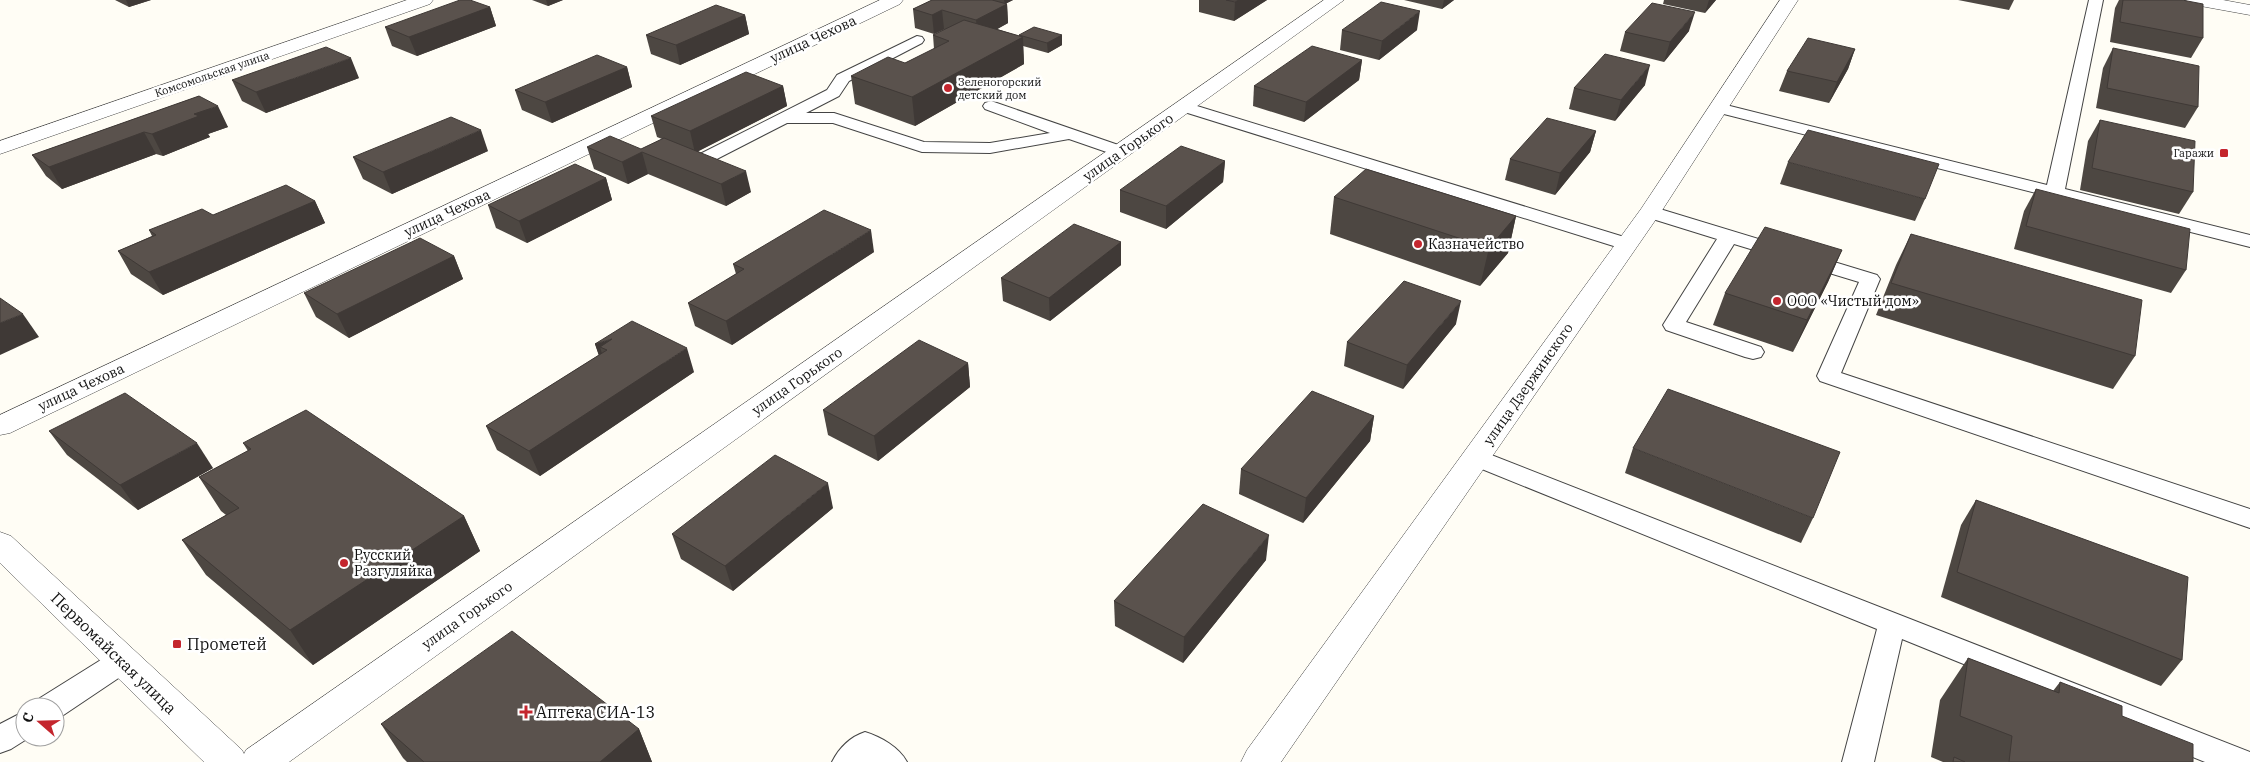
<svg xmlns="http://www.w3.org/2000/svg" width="2250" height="762" font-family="'IBM Plex Serif',serif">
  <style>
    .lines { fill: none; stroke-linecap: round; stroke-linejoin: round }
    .service-casing { stroke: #444; stroke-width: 2 }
    .minor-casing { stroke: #444; stroke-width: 1 }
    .tertiary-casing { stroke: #444; stroke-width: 1 }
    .service { fill: #fff; fill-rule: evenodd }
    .minor { fill: #fff; fill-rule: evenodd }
    .tertiary { fill: #fff; fill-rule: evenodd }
    .wall { fill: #4d4742 }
    .shaded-wall { fill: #3f3936 }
    .building { fill: #5a524d; stroke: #3f3936 }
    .poi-dot { fill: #c4262e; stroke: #fff; stroke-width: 2 }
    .labels { text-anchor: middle; stroke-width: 5; stroke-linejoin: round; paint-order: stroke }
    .far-street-label { font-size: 11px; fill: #111; stroke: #fff }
    .far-poi-label { font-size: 11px; fill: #111; stroke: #fff; text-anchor: start }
    .street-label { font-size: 14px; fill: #111; stroke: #fff }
    .poi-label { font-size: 14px; fill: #111; stroke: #fff; text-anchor: start }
    .near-poi-label { font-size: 16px; fill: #111; stroke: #fff; text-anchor: start }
    .near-street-label { font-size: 16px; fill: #111; stroke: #fff }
  </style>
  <rect width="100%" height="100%" fill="#fffdf5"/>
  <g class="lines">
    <defs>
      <g id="service">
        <polygon points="2089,0 2103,0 2065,189 2250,235 2250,247 1712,111 1710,108 1712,105 1718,103 2047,185"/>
        <polygon points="917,36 922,37 924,40 922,43 849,81 839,96 806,113 834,113 924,142 990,143 1050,133 985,109 983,106 985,103 991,101 1127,148 1130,152 1127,156 1121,157 1069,139 990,153 922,152 833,123 787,123 709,163 703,164 675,162 672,158 675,154 700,154 827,90 837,75"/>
        <polygon points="1184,102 1634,240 1637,244 1634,248 1627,250 1620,248 1178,110 1176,107 1178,104"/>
        <polygon points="1650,206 1877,275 1880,279 1841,373 2250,509 2250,528 1820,381 1817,376 1859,282 1734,244 1686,322 1761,347 1764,352 1761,357 1753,359 1745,357 1666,330 1663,325 1717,239 1643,216 1641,212 1643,208"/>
        <polygon points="1476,449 2250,752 2250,762 2205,762 1902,639 1874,762 1842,762 1877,629 1467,463 1464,457 1467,451"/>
        <polygon points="122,649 132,653 136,661 132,669 62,716 55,718 55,707 36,707 40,698 112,653"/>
        <polygon points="25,711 25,737 30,737 11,749 0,753 0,724"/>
        <path d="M 865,732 C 881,737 899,747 907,762 L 832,762 C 839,748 850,737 865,732 Z"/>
      </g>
      <g id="minor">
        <polygon points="880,0 903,0 900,4 10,433 0,435 0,415"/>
        <polygon points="1324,0 1344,0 289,762 240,762 246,750"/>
        <polygon points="1780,0 1798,0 1661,212 1281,762 1241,762 1247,750 1641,209"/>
        <polygon points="2186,0 2223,0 2250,5 2250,15 2195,5 2189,4"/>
      </g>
      <g id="tertiary">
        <polygon points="407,0 433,0 430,4 0,154 0,141"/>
        <polygon points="0,532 11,536 242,750 248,762 204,762 0,563"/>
      </g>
    </defs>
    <use href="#service" class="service-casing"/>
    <use href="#minor" class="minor-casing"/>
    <use href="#tertiary" class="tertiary-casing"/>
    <use href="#service" class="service"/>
    <use href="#minor" class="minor"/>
    <use href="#tertiary" class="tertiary"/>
  </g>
  <g class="wall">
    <polygon points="115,0 151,0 129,7"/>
    <polygon points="532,0 563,0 548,6"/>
    <polygon points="932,0 1013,0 1005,4 1007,4 1008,23 997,29 1019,36 1019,35 1062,35 1062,45 1048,53 1023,46 1024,64 915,126 855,104 851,76 905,63 934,49 933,35 945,29 934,34 915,28 913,9"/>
    <polygon points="1199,0 1267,0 1234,21 1199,12"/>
    <polygon points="1404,0 1454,0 1442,9"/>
    <polygon points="1664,0 1716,0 1705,13 1663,4"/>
    <polygon points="1958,0 2014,0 2009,10"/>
    <polygon points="2119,0 2182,0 2203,38 2191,58 2110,42 2115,8"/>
    <polygon points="490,7 496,26 417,56 392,46 385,27"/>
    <polygon points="745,15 749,34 680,65 651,54 646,35"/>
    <polygon points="1342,30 1417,30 1379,60 1340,50"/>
    <polygon points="1689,31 1664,62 1620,51 1625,32"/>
    <polygon points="2113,48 2198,107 2185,128 2096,108 2103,68"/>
    <polygon points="1855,49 1848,69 1829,103 1779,91 1787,71"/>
    <polygon points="1362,60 1359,80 1304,122 1253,106 1254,86"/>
    <polygon points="627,67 632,87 552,123 522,110 515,90"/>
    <polygon points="359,78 266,113 242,101 232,80"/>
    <polygon points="1645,85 1615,121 1569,109 1574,88"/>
    <polygon points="783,86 787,106 698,151 751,192 726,206 648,174 628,184 594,169 587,147 641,149 662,139 657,137 651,116"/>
    <polygon points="199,96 228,127 208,134 210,137 163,156 156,154 62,189 46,176 32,155"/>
    <polygon points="2100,120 2193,192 2179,214 2080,190 2088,141"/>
    <polygon points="1596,131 1590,152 1555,195 1505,180 1510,159"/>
    <polygon points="488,151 392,194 363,179 353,157"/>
    <polygon points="1225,161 1223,182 1166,229 1120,212 1120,190"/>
    <polygon points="1788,162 1925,199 1915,221 1780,184"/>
    <polygon points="606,178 612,200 527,243 496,228 488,205"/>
    <polygon points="2036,189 2186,270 2171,293 2014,249 2024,211"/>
    <polygon points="1334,197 1516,216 1508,253 1480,286 1330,234"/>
    <polygon points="315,201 325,223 163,295 131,274 118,251 152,236 149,230 213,215"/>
    <polygon points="1911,234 2135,356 2113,389 1876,315 1896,265"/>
    <polygon points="1121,242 1121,265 1050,321 1003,301 1001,278"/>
    <polygon points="1842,250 1828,282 1793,352 1713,325 1725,293"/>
    <polygon points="874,252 732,345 695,326 688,303 736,274 733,264"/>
    <polygon points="454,256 463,279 349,338 316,317 304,293"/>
    <polygon points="1456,324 1403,389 1344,366 1347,342"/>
    <polygon points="595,344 694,372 540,476 497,450 486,426 599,355"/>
    <polygon points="968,363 970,387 878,461 828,435 823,410"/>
    <polygon points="1374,416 1370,441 1303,523 1239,494 1241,469"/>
    <polygon points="49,431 213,468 138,510 67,455"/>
    <polygon points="243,443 464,516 480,551 313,665 206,575 182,540 226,515 221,511 199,477 248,451"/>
    <polygon points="1633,448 1813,518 1801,543 1625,473"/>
    <polygon points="1976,500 2182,660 2161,686 1941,597 1961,525"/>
    <polygon points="833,508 733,591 681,559 672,534"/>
    <polygon points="1266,560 1183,663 1115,626 1114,601"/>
    <polygon points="1968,658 2053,691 2060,682 2122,716 2193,762 1943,762 1931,757 1940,700"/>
    <polygon points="381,724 639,729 652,762 407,762 403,758"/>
  </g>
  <g class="shaded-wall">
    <polygon points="126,0 151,0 129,7"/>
    <polygon points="546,0 563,0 548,6"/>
    <polygon points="1004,0 1013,0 1005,4"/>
    <polygon points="1239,0 1267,0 1234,21 1235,2"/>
    <polygon points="1444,0 1454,0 1442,9"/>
    <polygon points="1709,0 1716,0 1705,13"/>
    <polygon points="1007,4 1008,23 978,40 976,20"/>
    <polygon points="490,7 496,26 417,56 409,37"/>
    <polygon points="942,10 944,29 934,34 932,15"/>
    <polygon points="1420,11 1417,30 1379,60 1382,41"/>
    <polygon points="1695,12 1689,31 1664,62 1670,42"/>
    <polygon points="745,15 749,34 680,65 676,45"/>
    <polygon points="1062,35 1062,45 1048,53 1047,43"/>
    <polygon points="1023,37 1024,64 915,126 912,97"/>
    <polygon points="1855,49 1848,69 1829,103 1837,82"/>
    <polygon points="351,58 359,78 266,113 256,92"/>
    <polygon points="1362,60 1359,80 1304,122 1306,102"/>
    <polygon points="1650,65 1645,85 1615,121 1621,100"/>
    <polygon points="627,67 632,87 552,123 545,102"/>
    <polygon points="783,86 787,106 695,153 690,131"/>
    <polygon points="218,106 228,127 208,134 210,137 163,156 152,134 194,114"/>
    <polygon points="481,130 488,151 392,194 383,172"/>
    <polygon points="1596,131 1590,152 1555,195 1560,173"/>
    <polygon points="144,132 156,154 62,189 49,167"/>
    <polygon points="642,152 648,174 628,184 622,162"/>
    <polygon points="1225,161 1223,182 1166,229 1166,206"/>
    <polygon points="746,171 751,192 726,206 721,184"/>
    <polygon points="606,178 612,200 527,243 519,221"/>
    <polygon points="315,201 325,223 163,295 149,272"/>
    <polygon points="1516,216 1508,253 1480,286 1489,248"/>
    <polygon points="871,230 874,252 732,345 726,321"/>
    <polygon points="1121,242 1121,265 1050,321 1049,298"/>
    <polygon points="1842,250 1828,282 1793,352 1807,320"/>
    <polygon points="454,256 463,279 349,338 337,314"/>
    <polygon points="1461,301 1456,324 1403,389 1407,365"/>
    <polygon points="23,314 39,337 0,355 0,323"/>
    <polygon points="612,339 607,350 600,347 606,367 603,368 595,344"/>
    <polygon points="687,348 694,372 540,476 529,451"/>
    <polygon points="968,363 970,387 878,461 874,436"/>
    <polygon points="1374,416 1370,441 1303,523 1306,498"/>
    <polygon points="197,443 213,468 138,510 120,485"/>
    <polygon points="828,483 833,508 733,591 725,566"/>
    <polygon points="464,516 480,551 313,665 290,630"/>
    <polygon points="1269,535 1266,560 1183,663 1184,637"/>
    <polygon points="639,729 652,762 600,762"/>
  </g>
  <g class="building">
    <polygon points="460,0 470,0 490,7 409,37 385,27"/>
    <polygon points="932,0 992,0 1007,4 976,20 942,10 932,15 913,9"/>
    <polygon points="1226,0 1239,0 1235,2"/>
    <polygon points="2123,0 2182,0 2203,4 2203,38 2120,22"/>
    <polygon points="1381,2 1420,11 1382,41 1342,30"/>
    <polygon points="1652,3 1695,12 1670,42 1625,32"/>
    <polygon points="716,5 745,15 676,45 646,35"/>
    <polygon points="964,20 1023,37 912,97 851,76 888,57 905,63 949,41 933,35"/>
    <polygon points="1034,27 1062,35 1047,43 1019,35"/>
    <polygon points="1808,38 1855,49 1837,82 1787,71"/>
    <polygon points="1312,46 1362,60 1306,102 1254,86"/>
    <polygon points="326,47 351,58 256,92 232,80"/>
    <polygon points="2113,48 2199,66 2198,107 2107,88"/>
    <polygon points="1605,54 1650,65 1621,100 1574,88"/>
    <polygon points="597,55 627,67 545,102 515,90"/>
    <polygon points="746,72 783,86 690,131 651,116"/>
    <polygon points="199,96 218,106 194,114 199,116 152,134 144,132 49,167 32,155"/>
    <polygon points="451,117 481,130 383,172 353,157"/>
    <polygon points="1547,118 1596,131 1560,173 1510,159"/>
    <polygon points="2100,120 2195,141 2193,192 2092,168"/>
    <polygon points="1808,130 1939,164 1925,199 1788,162"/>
    <polygon points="610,136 641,149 664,138 746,171 721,184 642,152 622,162 587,147"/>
    <polygon points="1181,146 1225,161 1166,206 1120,190"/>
    <polygon points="575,164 606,178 519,221 488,205"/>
    <polygon points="1366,169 1516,216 1489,248 1334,197"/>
    <polygon points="286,185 315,201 149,272 118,251 156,235 149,230 202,209 213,215"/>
    <polygon points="2036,189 2190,229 2186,270 2026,226"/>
    <polygon points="824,210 871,230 726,321 688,303 744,269 733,264"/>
    <polygon points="1074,224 1121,242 1049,298 1001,278"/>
    <polygon points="1765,227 1842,250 1807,320 1725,293"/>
    <polygon points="1911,234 2142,300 2135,356 1891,283"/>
    <polygon points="420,238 454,256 337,314 304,293"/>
    <polygon points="1404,281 1461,301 1407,365 1347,342"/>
    <polygon points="0,298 23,314 0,323"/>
    <polygon points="632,321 687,348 529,451 486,426 607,350 600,347 612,339 595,344"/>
    <polygon points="919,340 968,363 874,436 823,410"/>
    <polygon points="1668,389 1840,452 1813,518 1633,448"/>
    <polygon points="1312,391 1374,416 1306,498 1241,469"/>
    <polygon points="125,393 197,443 120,485 49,431"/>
    <polygon points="306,410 464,516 290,630 182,540 239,508 199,477 251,449 243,443"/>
    <polygon points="775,455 828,483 725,566 672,534"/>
    <polygon points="1976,500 2188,577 2182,660 1957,572"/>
    <polygon points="1203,504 1269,535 1184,637 1114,601"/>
    <polygon points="512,631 639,729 600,762 424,762 381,724"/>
    <polygon points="1968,658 2059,693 2060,682 2122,706 2122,716 2193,744 2193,762 2009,762 2012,736 1960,716"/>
    <polygon points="1954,757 1965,762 1953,762"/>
  </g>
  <g class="poi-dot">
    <circle cx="948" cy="88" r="5"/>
    <rect x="2219" y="148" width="10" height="10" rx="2.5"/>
    <circle cx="1418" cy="244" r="5"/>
    <circle cx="1777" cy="301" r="5"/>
    <circle cx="344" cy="563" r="5"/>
    <rect x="172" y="639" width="10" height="10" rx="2.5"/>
    <path d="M523.5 704.5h5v5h5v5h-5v5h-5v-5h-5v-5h5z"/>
  </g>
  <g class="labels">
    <g class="far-street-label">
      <text transform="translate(212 74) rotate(-19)" y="4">Комсомольская улица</text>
    </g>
    <g class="far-poi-label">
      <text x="958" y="86">Зеленогорский<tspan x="958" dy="13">детский дом</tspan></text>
      <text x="2214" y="157" text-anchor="end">Гаражи</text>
    </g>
    <g class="street-label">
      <text transform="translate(813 39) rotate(-25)" y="5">улица Чехова</text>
      <text transform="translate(1128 147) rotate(-35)" y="5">улица Горького</text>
      <text transform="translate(447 213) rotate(-25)" y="5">улица Чехова</text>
      <text transform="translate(797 381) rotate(-35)" y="5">улица Горького</text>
      <text transform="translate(1528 384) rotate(-55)" y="5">улица Дзержинского</text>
      <text transform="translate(81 387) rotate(-25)" y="5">улица Чехова</text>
      <text transform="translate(467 615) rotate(-35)" y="5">улица Горького</text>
    </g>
    <g class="poi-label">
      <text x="1428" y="249">Казначейство</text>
      <text x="1787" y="306">ООО «Чистый дом»</text>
      <text x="354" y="560">Русский<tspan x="354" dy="16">Разгуляйка</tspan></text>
    </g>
    <g class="near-poi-label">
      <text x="187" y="650">Прометей</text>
      <text x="536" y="718">Аптека СИА-13</text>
    </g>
    <g class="near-street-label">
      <text transform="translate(114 653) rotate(44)" y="6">Первомайская улица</text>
    </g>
  </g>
  <g transform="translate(40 722) rotate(290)"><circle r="24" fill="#ffffff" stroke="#a0a0a0"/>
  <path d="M0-4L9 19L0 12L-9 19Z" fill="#c4262e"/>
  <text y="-8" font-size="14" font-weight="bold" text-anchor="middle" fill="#111111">С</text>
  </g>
</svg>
